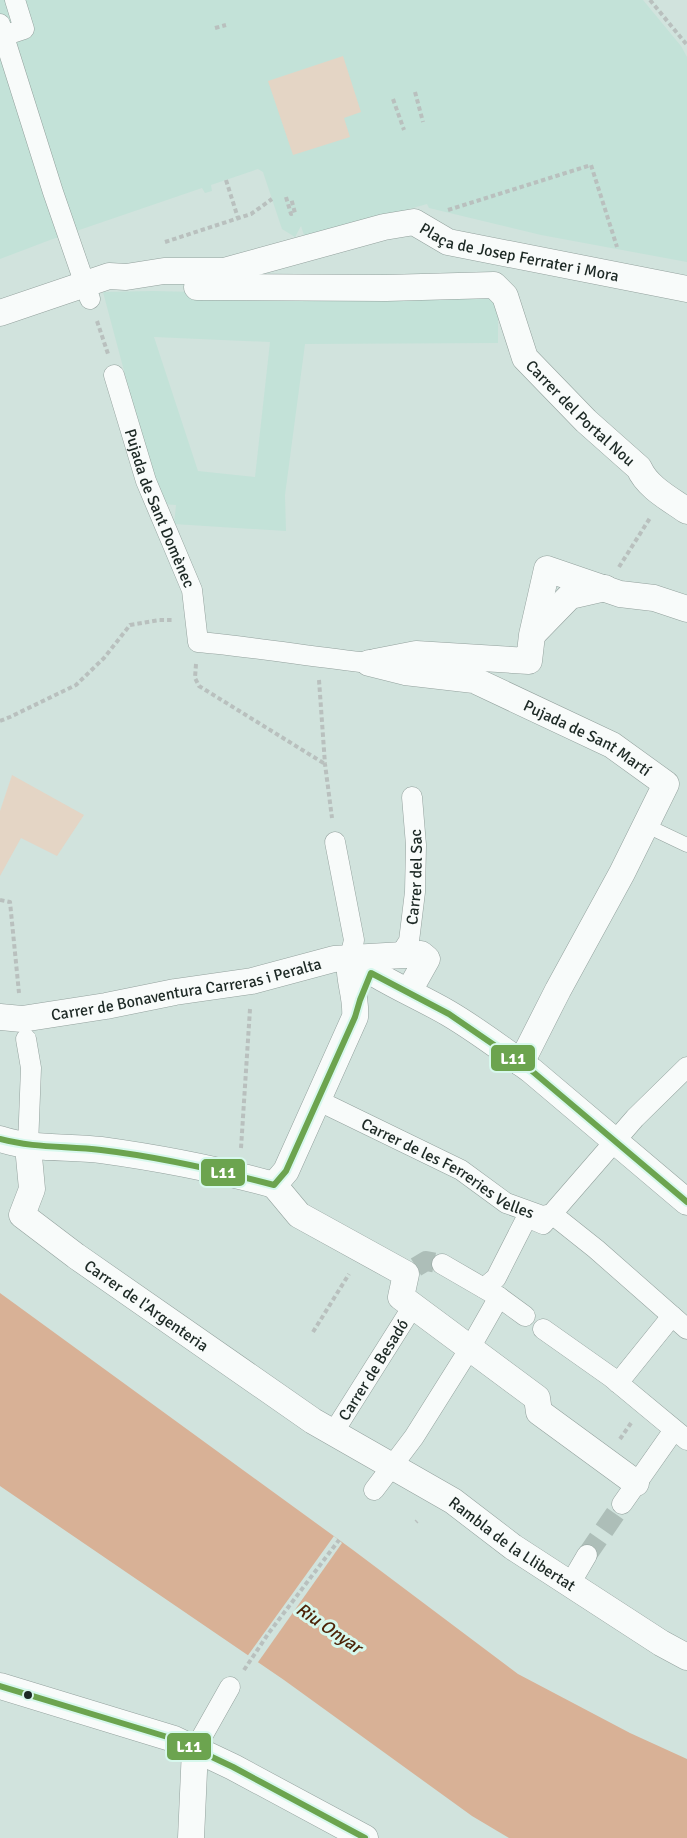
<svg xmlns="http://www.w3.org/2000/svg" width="687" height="1838" font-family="Signika,sans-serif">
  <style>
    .built { fill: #c3e2d8; fill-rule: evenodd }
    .green { fill: #e4d5c5 }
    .water { fill: #d8b196 }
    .pier { fill: #d1e3dd }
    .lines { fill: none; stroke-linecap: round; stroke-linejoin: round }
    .pedestrian-tunnel { stroke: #adbeb8; stroke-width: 20; stroke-dasharray: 20 10; stroke-linecap: butt }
    .service-casing { stroke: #93a19d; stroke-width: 15 }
    .pedestrian-casing { stroke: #93a19d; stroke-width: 21 }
    .minor-casing { stroke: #93a19d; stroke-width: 27 }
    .path { stroke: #b9c0be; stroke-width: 4; stroke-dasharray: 4.5 3; stroke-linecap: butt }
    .service { stroke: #f8fbfa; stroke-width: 14 }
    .pedestrian { stroke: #f8fbfa; stroke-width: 20 }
    .minor { stroke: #f8fbfa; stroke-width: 26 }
    .bus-1-casing { stroke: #d7f8ed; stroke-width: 10 }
    .bus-1 { stroke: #6ca44f; stroke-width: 6 }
    .bus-dot { fill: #1d2925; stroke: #d7f8ed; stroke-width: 2 }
    .labels { text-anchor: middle; stroke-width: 6; stroke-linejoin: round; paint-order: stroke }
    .street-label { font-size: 16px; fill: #1d2925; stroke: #d7f8ed }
    .water-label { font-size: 18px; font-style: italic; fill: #4c2307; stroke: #d7f8ed }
    .line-badge { stroke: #d7f8ed; stroke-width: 2 }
    .badge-label { font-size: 16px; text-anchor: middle; font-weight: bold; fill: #fff }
  </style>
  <rect width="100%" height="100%" fill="#d1e3dd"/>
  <g class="built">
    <polygon points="0,0 643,0 681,46 687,57 687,262 541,235 429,208 427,204 305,238 301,226 295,237 282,229 263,172 258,169 211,185 212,191 205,193 202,188 50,240 0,259"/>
    <path d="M 154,291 L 273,294 L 496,295 L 498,302 L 498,343 L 305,344 L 285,495 L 286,531 L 174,524 L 176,505 L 163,504 L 151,472 L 103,292 ZM 154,337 L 270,342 L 255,477 L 198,471 Z"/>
  </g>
  <g class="green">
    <polygon points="343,56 361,112 344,118 350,137 293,155 268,81"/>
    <polygon points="12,775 84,815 57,856 21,838 0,876 0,811"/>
  </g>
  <polygon class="water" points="0,1293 353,1550 518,1674 630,1733 687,1759 687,1838 509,1838 472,1816 284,1680 0,1486"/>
  <polygon class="pier" points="334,1536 342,1543 256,1665 246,1658"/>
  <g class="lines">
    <g class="pedestrian-tunnel">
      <polyline points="416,1267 426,1261 442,1264"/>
      <polyline points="587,1555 622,1504"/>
    </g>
    <defs>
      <polyline id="service" points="645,825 687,845"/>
      <g id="pedestrian">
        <polyline points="0,24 53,192 90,299"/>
        <polyline points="0,37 24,29 15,0"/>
        <path id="s1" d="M 114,375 L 146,481 L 192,590 L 198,642 C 255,647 312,657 369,663"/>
        <polyline points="335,842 354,940 350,958"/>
        <path id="s2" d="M 400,955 L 409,941 L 415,892 L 416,845 L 412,797"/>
        <polyline points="26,1039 31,1068 28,1146"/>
        <path id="s3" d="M 317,1100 L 461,1170 L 506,1203 L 542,1216 L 552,1214 L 596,1249 L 687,1329"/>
        <polyline points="442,1264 499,1297 525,1316"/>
        <polyline points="484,1288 496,1278 527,1217 543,1224 635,1118 687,1067"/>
        <polyline points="543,1329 611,1377 687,1440"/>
        <polyline points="618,1383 672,1316"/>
        <path id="s4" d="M 333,1433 L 413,1306"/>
        <polyline points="374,1490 414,1437 470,1348 499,1297"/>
        <polyline points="622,1504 674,1430"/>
        <polyline points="570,1584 587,1555"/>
        <polyline points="195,1749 230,1687"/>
      </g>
      <g id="minor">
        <path id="s5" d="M 197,287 L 386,288 L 494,285 L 505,296 L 525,358 L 586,421 L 639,468 C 647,487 670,499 687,511"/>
        <path id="s6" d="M 0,313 L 109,276 L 126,277 L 164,271 L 224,271 L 384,227 L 414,222 L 448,242 L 687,289"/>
        <polyline points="533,634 570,596 605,588"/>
        <polyline points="375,662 416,654 529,661 532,635 547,569 620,594 654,598 687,609"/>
        <path id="s7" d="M 369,663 L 405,672 L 474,680 L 612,745 L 666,784 L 622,873 L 558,990 L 521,1063"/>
        <path d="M 350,958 C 380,980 415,994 448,1013 C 477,1030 505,1051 532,1071 L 687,1202"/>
        <path id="s8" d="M 0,1017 L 22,1019 L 106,1006 L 175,992 L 252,981 L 334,959 L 421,954 L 427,959 L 409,991"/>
        <path d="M 0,1139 C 34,1150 67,1146 101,1150 C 159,1158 217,1169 274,1185 L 286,1171 L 355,1017 C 357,996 347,978 350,958"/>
        <path id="s9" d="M 28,1146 L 32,1189 L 22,1215 L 76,1256 L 313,1421 L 453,1501 L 513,1547 L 661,1643 L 687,1657"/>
        <polyline points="274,1185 299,1215 406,1274 401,1297 537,1398 539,1412 636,1483"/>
        <polyline points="0,1686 174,1739 233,1767 365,1838"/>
        <polyline points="191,1838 195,1749"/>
      </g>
    </defs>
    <use href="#service" class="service-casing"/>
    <use href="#pedestrian" class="pedestrian-casing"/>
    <use href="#minor" class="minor-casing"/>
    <g class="path">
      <polyline points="650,0 687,45"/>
      <polyline points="215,28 226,25"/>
      <polyline points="415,92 423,122"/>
      <polyline points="393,99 404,130"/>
      <polyline points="226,180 238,218"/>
      <polyline points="286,197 291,214 295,213 291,198"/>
      <polyline points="448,210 591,165 617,247"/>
      <polyline points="165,242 251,214 272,199"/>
      <polyline points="97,321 108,354"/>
      <polyline points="619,567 650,518"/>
      <polyline points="196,664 195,678 199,686 325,764"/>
      <polyline points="319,680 325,764 332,818"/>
      <polyline points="0,721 10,717 76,685 104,658 130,625 159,620 172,620"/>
      <polyline points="0,900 10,902 19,993"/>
      <polyline points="241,1148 250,1009"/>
      <polyline points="313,1332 349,1274"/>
      <polyline points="620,1439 631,1423"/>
      <polyline points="416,1522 417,1521"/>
      <polyline points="244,1670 268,1634 339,1540"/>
    </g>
    <use href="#service" class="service"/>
    <use href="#pedestrian" class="pedestrian"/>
    <use href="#minor" class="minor"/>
    <defs>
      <g id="bus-1">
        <path d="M 0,1139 C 33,1148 67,1146 101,1150 C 160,1157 217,1170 274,1185 L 286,1171 L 355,1017 L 360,1000 L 371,973 L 449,1014 L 532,1071 L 687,1202"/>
        <polyline points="0,1686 174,1739 233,1767 365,1838"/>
      </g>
    </defs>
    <use href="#bus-1" class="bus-1-casing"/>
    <use href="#bus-1" class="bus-1"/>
  </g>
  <circle class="bus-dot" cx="28" cy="1695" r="5"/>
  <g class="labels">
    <g class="street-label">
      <text dy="6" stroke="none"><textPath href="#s6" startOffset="538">Plaça de Josep Ferrater i Mora</textPath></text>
      <text dy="6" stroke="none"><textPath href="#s5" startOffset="456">Carrer del Portal Nou</textPath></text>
      <text dy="6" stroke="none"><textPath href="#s1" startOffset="141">Pujada de Sant Domènec</textPath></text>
      <text dy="6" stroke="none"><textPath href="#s7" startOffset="234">Pujada de Sant Martí</textPath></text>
      <text dy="6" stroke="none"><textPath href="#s2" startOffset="81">Carrer del Sac</textPath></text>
      <text dy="6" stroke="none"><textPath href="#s8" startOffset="189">Carrer de Bonaventura Carreras i Peralta</textPath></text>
      <text dy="6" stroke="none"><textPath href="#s3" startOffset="148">Carrer de les Ferreries Velles</textPath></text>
      <text dy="6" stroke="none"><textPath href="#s9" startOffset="225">Carrer de l'Argenteria</textPath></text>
      <text dy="6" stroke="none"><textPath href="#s4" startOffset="75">Carrer de Besadó</textPath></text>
      <text dy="6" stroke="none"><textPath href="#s9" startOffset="662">Rambla de la Llibertat</textPath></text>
    </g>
    <g class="water-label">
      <text transform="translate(329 1628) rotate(34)" y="6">Riu Onyar</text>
    </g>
  </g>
  <g class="line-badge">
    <rect x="490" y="1044" width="46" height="28" rx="6" fill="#6ca44f"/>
    <rect x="200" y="1158" width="46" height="29" rx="6" fill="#6ca44f"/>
    <rect x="166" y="1732" width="46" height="29" rx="6" fill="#6ca44f"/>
  </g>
  <g class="badge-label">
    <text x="513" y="1064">L11</text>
    <text x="223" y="1178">L11</text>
    <text x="189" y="1752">L11</text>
  </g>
</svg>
